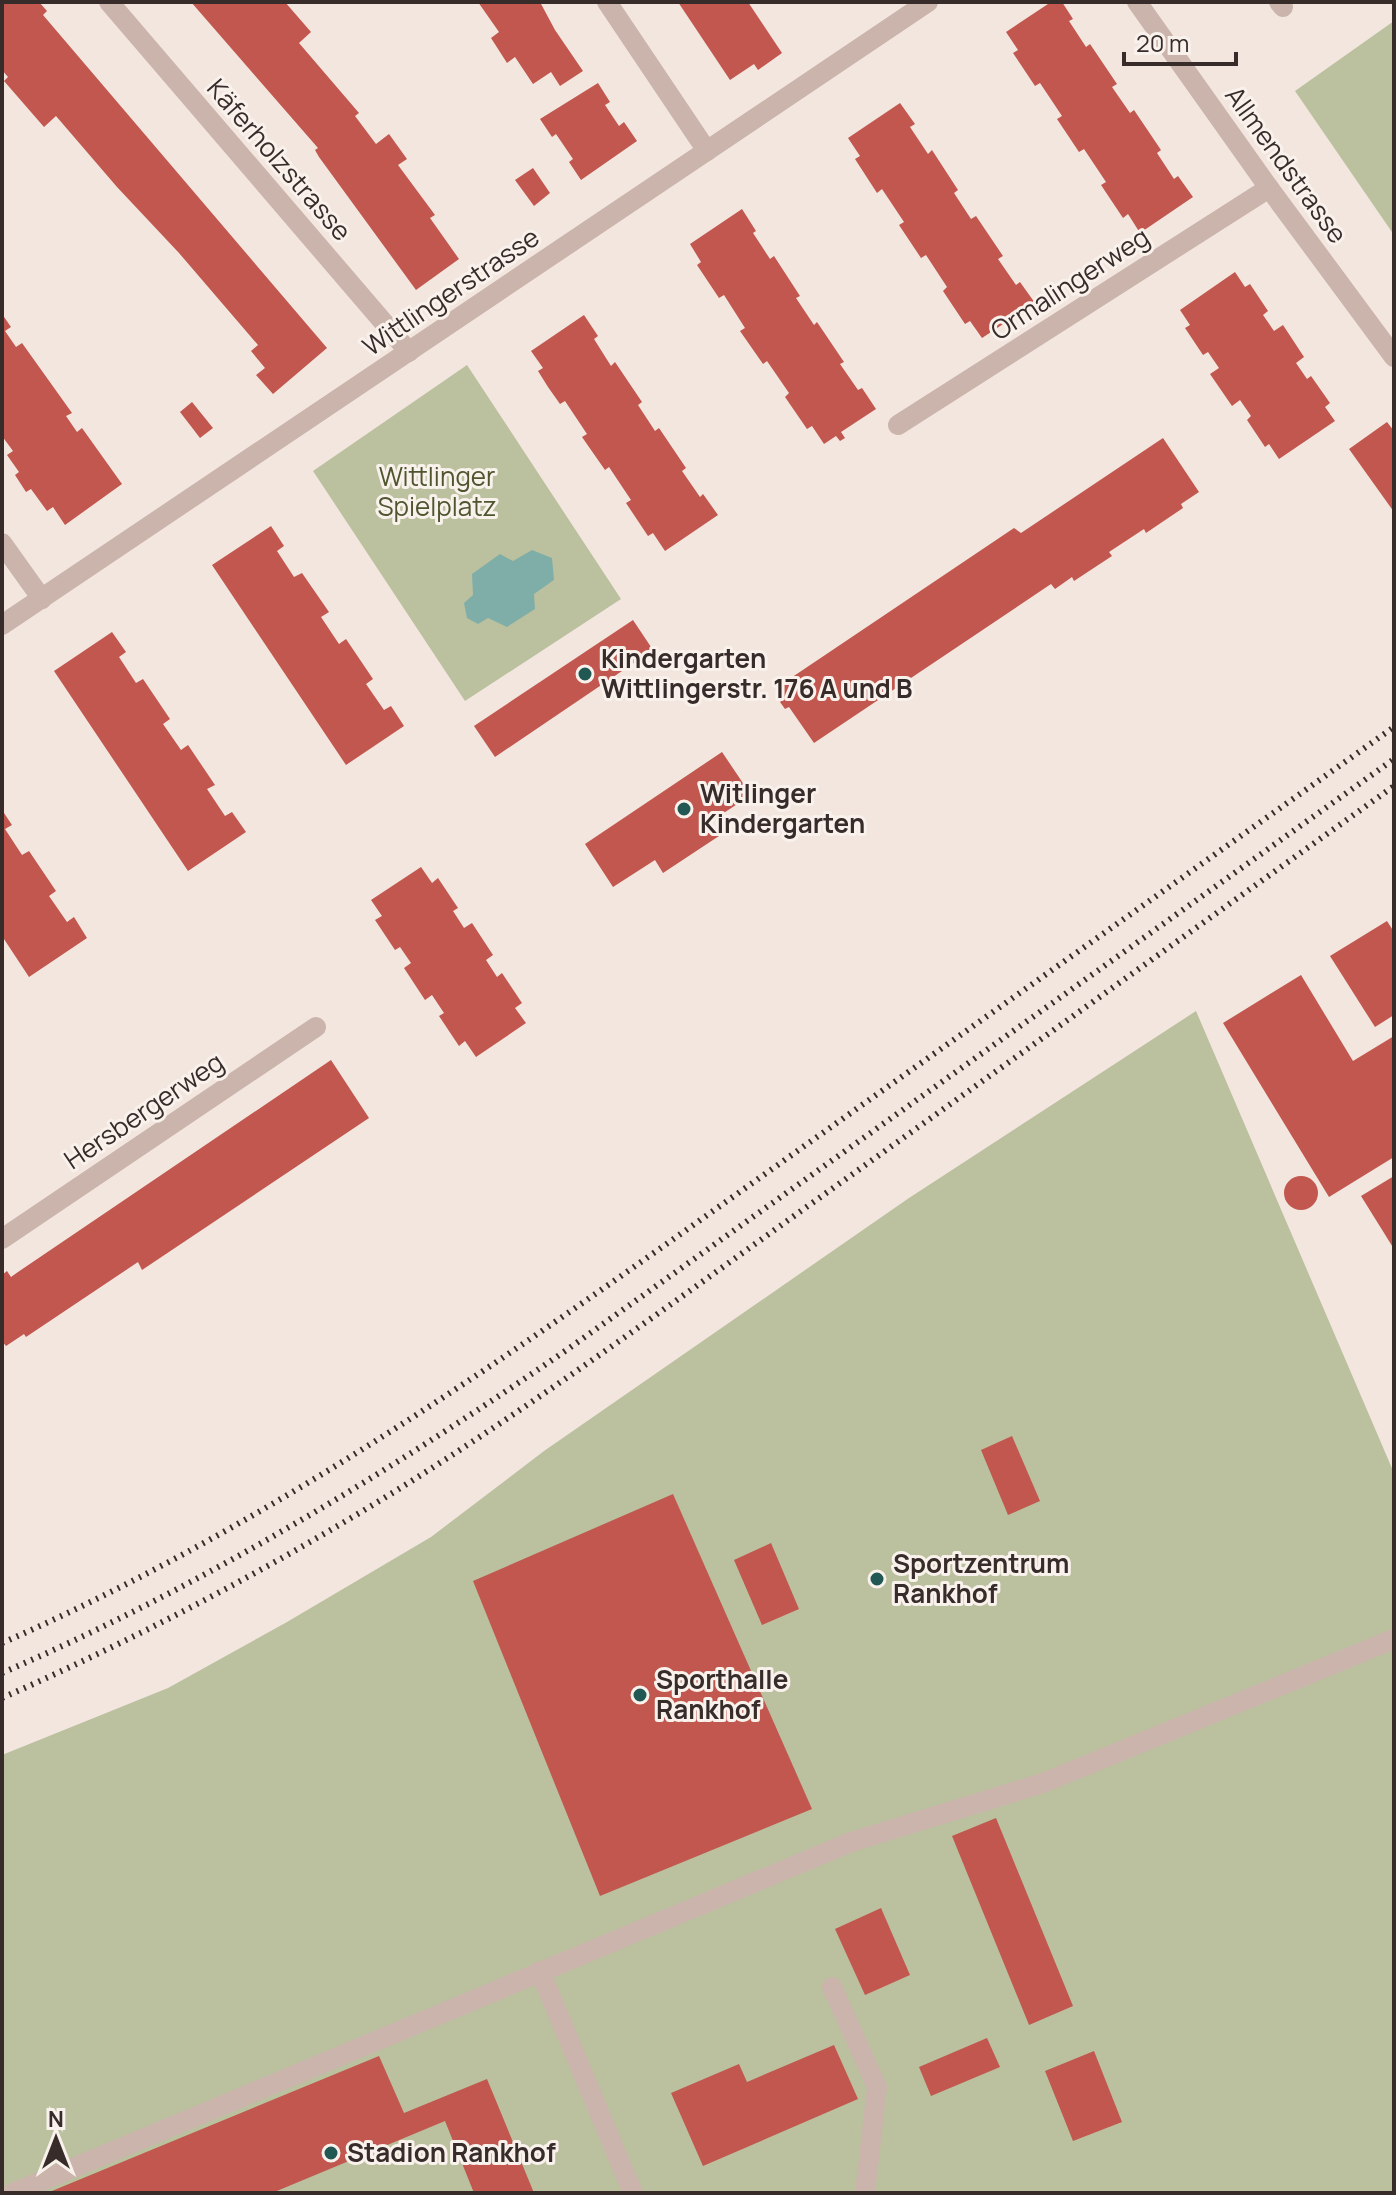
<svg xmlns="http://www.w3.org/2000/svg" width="1396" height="2195" font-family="Manrope,sans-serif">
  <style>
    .green { fill: #bbc19f; fill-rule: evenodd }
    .water { fill: #7faea8 }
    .building { fill: #c1574e }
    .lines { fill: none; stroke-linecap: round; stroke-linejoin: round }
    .minor { stroke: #cab4ab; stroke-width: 20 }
    .rail { stroke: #382c2a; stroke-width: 6; stroke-dasharray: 2 6; stroke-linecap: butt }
    .poi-dot { fill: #215853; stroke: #f9f1eb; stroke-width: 3 }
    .labels { text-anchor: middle; stroke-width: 6; stroke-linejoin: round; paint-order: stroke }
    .street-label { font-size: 26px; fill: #382c2a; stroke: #f9f1eb }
    .park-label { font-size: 26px; fill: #4e552f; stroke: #f9f1eb }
    .poi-label { font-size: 26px; font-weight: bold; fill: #382c2a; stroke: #f9f1eb; text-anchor: start }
  </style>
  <rect width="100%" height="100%" fill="#f2e6df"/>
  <g class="green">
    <polygon points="1394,21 1394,235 1295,91"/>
    <path d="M 467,365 L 621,599 L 465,701 L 313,471 ZM 554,580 L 488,618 L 473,596 Z"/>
    <polygon points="1196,1011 1394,1473 1394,2193 2,2193 2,1755 168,1688 287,1622 431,1537 544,1451 909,1198"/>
  </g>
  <polygon class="water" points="532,550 552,558 554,580 534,594 535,609 507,627 488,618 478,624 467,618 464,603 473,595 472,574 500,554 513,561"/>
  <g class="building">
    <polygon points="2,2 39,2 47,11 43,15 327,348 273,394 256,375 265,368 251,351 258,345 179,253 117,187 56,116 44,127 4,81 8,77 2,70"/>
    <polygon points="191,2 285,2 311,32 299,43 359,113 355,116 376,144 389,134 407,159 398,165 435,215 430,218 459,259 416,290 319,157 315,150 318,148"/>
    <polygon points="478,2 540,2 555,30 583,71 560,86 551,72 533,84 515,57 507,63 491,38 499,32"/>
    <polygon points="678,2 748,2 782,53 758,70 754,64 730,80"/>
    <polygon points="1051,2 1062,2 1073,19 1069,21 1086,47 1090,44 1117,84 1112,87 1130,113 1134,110 1161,150 1157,153 1174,179 1178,176 1193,197 1140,233 1128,214 1123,218 1101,185 1106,182 1084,149 1079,152 1057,119 1062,116 1040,83 1035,86 1013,53 1018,50 1006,32"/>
    <polygon points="598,83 610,102 605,105 619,126 624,122 637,141 581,180 569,162 573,159 556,134 552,137 540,119"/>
    <polygon points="900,103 915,124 910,127 928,154 932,150 958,190 954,193 971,219 976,216 1003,256 998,259 1016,285 1020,282 1035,303 982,338 970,321 965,324 943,291 947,287 926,255 921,258 899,225 904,222 882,189 877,193 855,159 860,156 848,138"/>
    <polygon points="533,168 550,193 534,206 515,180"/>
    <polygon points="742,209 756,231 753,233 770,259 774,256 800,296 796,298 814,325 817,322 844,362 840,364 858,390 862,388 876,409 841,432 845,438 840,441 836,436 824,444 812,426 807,429 785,397 789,393 767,361 763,364 740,331 745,328 724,295 719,298 697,265 701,262 690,244"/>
    <polygon points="1235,272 1245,287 1250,284 1268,311 1263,315 1274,331 1283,325 1304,357 1296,363 1307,379 1311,376 1330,403 1325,407 1335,421 1279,459 1269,444 1265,447 1247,420 1251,416 1240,400 1232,406 1210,374 1219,368 1208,352 1203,355 1185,328 1190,325 1180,310"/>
    <polygon points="2,314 11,327 5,331 16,347 22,343 72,413 66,416 77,432 82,428 122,484 65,525 53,507 47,511 31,489 26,492 15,475 19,472 7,455 13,451 2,436"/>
    <polygon points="584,315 598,336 594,339 611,366 615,362 642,402 638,405 655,431 659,428 686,468 682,471 700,497 703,494 718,515 665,551 653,533 648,536 626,503 631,500 609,467 605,470 582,437 587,434 565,401 560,404 548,387 538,371 543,368 531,351"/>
    <polygon points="192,402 213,428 200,438 180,412"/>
    <polygon points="1387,422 1394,431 1394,512 1349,449"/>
    <polygon points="1163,438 1199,492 1181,504 1183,508 1146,533 1144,529 1109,552 1112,556 1074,581 1072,577 1055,589 1051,584 814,743 789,707 785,709 780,702 784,699 776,688 1014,528 1021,533"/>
    <polygon points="271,526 284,546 277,551 294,577 302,573 329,612 321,617 339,644 346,639 373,679 366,684 384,710 391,706 404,726 346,765 212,565"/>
    <polygon points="633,620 653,650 495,757 474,726"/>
    <polygon points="112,632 126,652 119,657 136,683 143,679 170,719 163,724 181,750 188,745 215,785 207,789 225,816 232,812 246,832 188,871 54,671"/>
    <polygon points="722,752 751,795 710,822 719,836 663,873 655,860 613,887 585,844"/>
    <polygon points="2,810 12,825 5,829 22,855 29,851 56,891 49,896 67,922 74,917 87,938 29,977 2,936"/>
    <polygon points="421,867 432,883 438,878 458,908 453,911 464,928 472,923 493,955 486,960 497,977 502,973 522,1003 515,1008 526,1023 476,1057 465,1041 459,1046 439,1016 444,1013 432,995 425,1000 404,968 411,963 400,947 395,950 375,920 382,916 371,900"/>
    <polygon points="1387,921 1394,932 1394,1015 1375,1027 1330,956"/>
    <polygon points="1301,975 1353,1061 1394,1036 1394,1157 1329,1197 1223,1023"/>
    <polygon points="331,1060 369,1118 142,1270 138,1262 26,1337 24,1334 6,1346 2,1341 2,1275 7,1271 11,1277 18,1272"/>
    <polygon points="1394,1176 1394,1249 1361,1196"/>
    <circle cx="1301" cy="1193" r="17"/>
    <polygon points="1012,1436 1040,1501 1008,1515 981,1450"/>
    <polygon points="673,1494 812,1809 600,1896 473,1581"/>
    <polygon points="771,1543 799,1609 762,1625 734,1560"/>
    <polygon points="996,1818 1073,2006 1029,2025 952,1836"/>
    <polygon points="881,1908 910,1975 865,1995 835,1929"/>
    <polygon points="987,2038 1000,2067 931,2096 919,2067"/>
    <polygon points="834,2045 858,2099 703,2166 671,2093 739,2064 747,2082"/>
    <polygon points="1094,2051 1122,2122 1073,2141 1045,2071"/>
    <polygon points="379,2056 404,2113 487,2079 534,2193 474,2193 445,2121 272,2193 47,2193"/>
  </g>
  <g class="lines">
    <g class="minor">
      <polyline points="109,2 409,352"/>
      <polyline points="607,2 707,151"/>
      <polyline points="1137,2 1269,188 1394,357"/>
      <polyline points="1279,2 1283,7"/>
      <polyline points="898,425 1269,188"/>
      <polyline points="2,543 42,599"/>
      <polyline points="2,625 928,2"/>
      <polyline points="2,1239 316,1027"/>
      <polyline points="540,1971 633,2193"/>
      <polyline points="832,1987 877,2087 865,2193"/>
      <polyline points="13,2193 851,1842 1043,1783 1394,1639"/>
    </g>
    <g class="rail">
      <path d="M 2,1643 C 276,1523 516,1351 758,1179 C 970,1028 1182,878 1394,727"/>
      <path d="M 2,1673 C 203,1586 388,1473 568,1349 L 1394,759"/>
      <path d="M 2,1698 C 140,1637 273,1567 402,1487 C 544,1398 679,1298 815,1201 C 1008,1063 1201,924 1394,786"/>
    </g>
  </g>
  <g class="poi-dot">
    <circle cx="585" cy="674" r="8"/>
    <circle cx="684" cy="809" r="8"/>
    <circle cx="877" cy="1579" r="8"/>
    <circle cx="640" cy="1695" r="8"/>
    <circle cx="331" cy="2153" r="8"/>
  </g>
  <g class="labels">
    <g class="street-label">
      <text transform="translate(279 160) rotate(49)" y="9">Käferholzstrasse</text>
      <text transform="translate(1286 165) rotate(54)" y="9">Allmendstrasse</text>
      <text transform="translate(1070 284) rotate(-33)" y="9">Ormalingerweg</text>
      <text transform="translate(451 292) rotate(-34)" y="9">Wittlingerstrasse</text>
      <text transform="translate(144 1111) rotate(-34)" y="9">Hersbergerweg</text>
    </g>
    <g class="park-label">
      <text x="437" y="486">Wittlinger<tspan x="437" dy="30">Spielplatz</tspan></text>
    </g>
    <g class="poi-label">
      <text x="601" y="668">Kindergarten<tspan x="601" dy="30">Wittlingerstr. 176 A und B</tspan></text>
      <text x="700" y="803">Witlinger<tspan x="700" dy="30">Kindergarten</tspan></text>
      <text x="893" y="1573">Sportzentrum<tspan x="893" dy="30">Rankhof</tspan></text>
      <text x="656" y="1689">Sporthalle<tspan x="656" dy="30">Rankhof</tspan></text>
      <text x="347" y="2162">Stadion Rankhof</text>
    </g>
  </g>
  <rect width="1396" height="2195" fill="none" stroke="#382c2a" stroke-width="8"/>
  <g transform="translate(56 2139)" stroke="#f9f1eb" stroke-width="6" paint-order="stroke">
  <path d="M0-6L14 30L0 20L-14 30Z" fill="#382c2a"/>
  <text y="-12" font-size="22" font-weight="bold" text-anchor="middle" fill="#382c2a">N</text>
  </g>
  <path d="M1124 52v12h112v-12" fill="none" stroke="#382c2a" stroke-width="4"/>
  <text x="1136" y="52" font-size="24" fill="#382c2a" stroke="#f9f1eb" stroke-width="6" paint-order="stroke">20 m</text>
</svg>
